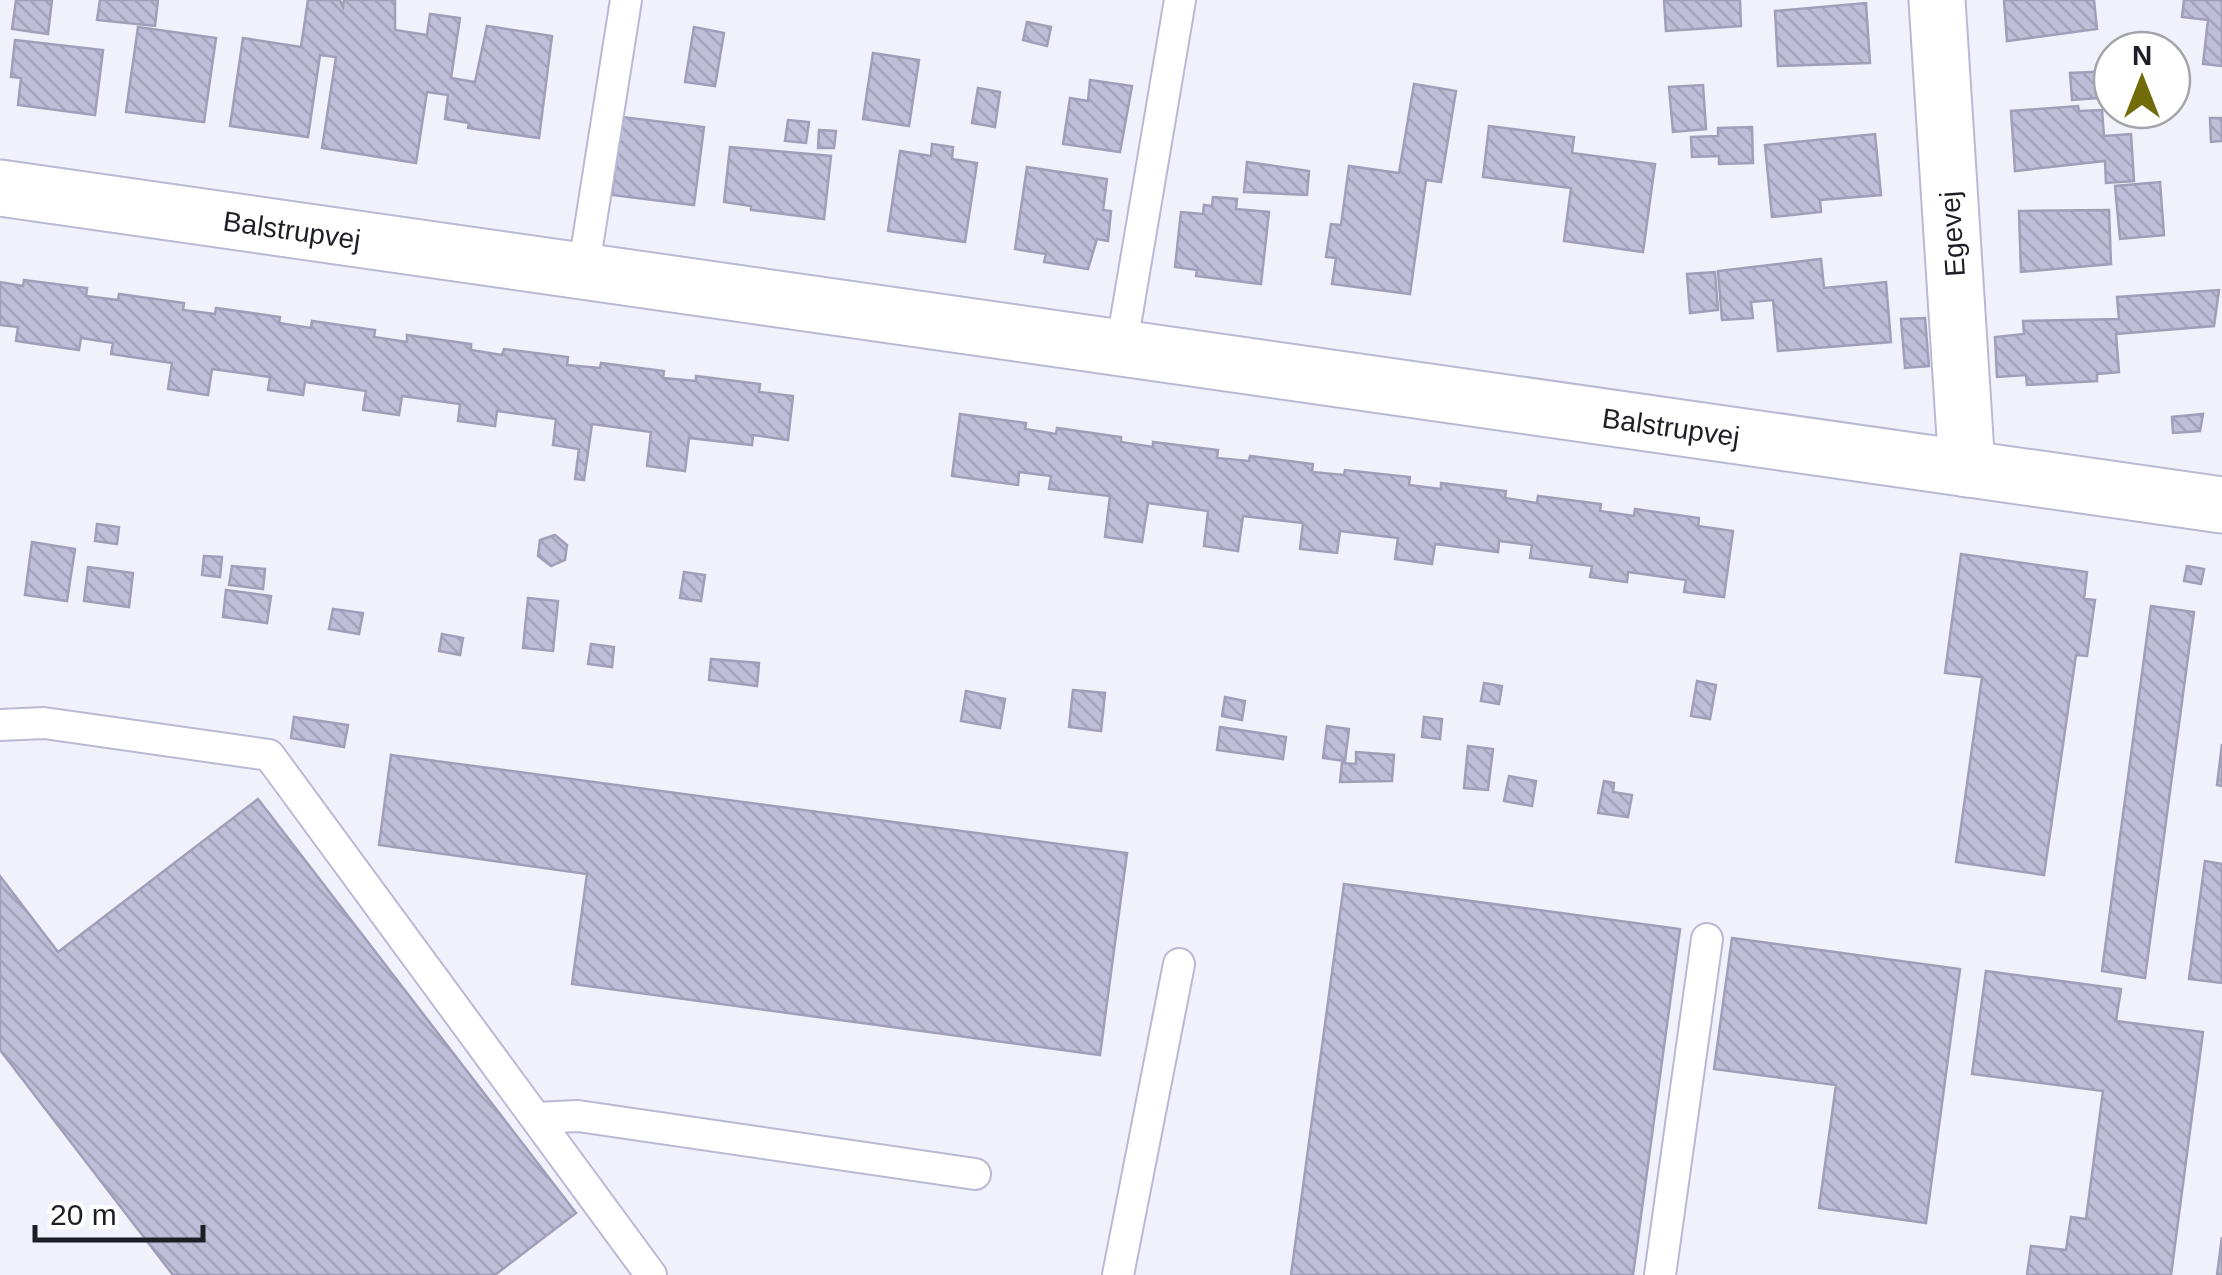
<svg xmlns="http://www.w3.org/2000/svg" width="2222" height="1275" font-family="Helvetica,sans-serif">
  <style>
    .building { fill: url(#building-back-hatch); stroke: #a09fb9; stroke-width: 2.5 }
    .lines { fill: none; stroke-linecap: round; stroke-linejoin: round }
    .lane-casing { stroke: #bab9d4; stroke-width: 34 }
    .street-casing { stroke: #bab9d4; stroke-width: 59 }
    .lane { stroke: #fff; stroke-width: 30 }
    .street { stroke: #fff; stroke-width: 55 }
    .labels { text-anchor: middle; stroke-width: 8; stroke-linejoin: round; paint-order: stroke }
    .street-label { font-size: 28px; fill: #1e1e27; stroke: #fff }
  </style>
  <defs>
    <pattern id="building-back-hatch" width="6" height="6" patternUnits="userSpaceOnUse" patternTransform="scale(2.5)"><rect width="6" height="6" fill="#bfbed9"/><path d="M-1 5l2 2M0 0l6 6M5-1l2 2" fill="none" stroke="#a4a3ba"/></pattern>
  </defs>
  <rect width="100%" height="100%" fill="#f1f1fc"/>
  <g class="building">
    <polygon points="16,0 52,0 48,34 12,29"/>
    <polygon points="100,0 158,0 155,26 97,20"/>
    <polygon points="308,0 340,0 343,7 344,0 395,0 395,30 427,35 430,14 460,18 451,78 475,82 487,26 552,36 539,138 468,128 469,123 445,119 448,95 427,92 416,163 322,148 336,57 320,55 308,137 230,126 243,38 301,47"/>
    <polygon points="1664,0 1740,0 1741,26 1666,31"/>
    <polygon points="2004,0 2094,0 2097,29 2007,41"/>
    <polygon points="2184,0 2222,0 2222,66 2203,64 2208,20 2182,17"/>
    <polygon points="1866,3 1870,63 1778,66 1775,11"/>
    <polygon points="1027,22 1051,27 1047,46 1023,40"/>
    <polygon points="138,27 216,38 204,122 126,112"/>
    <polygon points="694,27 724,33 715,86 685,82"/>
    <polygon points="15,40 103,50 95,115 18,105 21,78 11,77"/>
    <polygon points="873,53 919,60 909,126 863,119"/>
    <polygon points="2112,71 2112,97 2072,100 2070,73"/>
    <polygon points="1090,80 1132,86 1120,152 1063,144 1070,98 1088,101"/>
    <polygon points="1414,84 1456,91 1441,182 1426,180 1410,294 1332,284 1336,258 1326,257 1331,224 1341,225 1349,166 1399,173"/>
    <polygon points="1703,85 1706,129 1673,132 1669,87"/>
    <polygon points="978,88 1000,92 995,127 972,123"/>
    <polygon points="2078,106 2079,111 2102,110 2104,136 2131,134 2134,181 2106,183 2105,161 2015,171 2011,111"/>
    <polygon points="622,117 704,127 694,205 612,195"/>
    <polygon points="2210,118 2222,118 2222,141 2211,142"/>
    <polygon points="788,120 809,122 806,143 785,141"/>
    <polygon points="1489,126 1574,137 1572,153 1655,164 1643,252 1564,241 1571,188 1483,177"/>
    <polygon points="1752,127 1753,163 1719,164 1719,156 1692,157 1691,137 1718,136 1718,128"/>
    <polygon points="819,130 836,131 834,148 818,148"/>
    <polygon points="1875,134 1881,195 1820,200 1821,212 1772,217 1765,145"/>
    <polygon points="932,144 953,147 952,159 977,163 965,242 888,231 900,151 931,156"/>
    <polygon points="730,147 831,156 824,219 751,210 751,206 724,202"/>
    <polygon points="1247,162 1309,171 1307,195 1244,192"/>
    <polygon points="1027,167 1107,179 1103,210 1111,211 1108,241 1097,239 1088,269 1044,262 1046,254 1015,249"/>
    <polygon points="2160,182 2164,235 2120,239 2115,186"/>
    <polygon points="1213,197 1237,199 1236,209 1269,212 1261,284 1196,276 1197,270 1175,267 1181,212 1203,214 1204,205 1212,206"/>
    <polygon points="2109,210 2111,264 2021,272 2019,211"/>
    <polygon points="1821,259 1824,288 1886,282 1891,342 1778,351 1773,300 1751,302 1753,318 1722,320 1718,271"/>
    <polygon points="1715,272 1718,310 1690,313 1687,274"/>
    <polygon points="24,280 87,288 86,296 118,300 119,294 184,303 183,310 215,314 216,308 280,317 279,323 311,328 312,321 375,330 374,337 407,342 407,335 471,344 471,350 502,355 504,349 568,357 567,365 600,368 601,363 664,371 663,378 696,381 696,376 760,384 759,392 793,396 788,440 753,435 752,445 689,438 685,471 647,466 651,432 592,424 584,480 575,479 579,449 553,445 556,419 497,411 495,426 458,421 460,404 402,396 399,415 363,410 366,391 305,382 303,395 268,390 270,377 212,369 208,395 168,389 172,363 111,354 113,343 81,338 79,350 16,341 18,327 0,325 0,282 23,286"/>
    <polygon points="2219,290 2214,326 2116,334 2119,372 2097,374 2097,381 2027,385 2026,375 1997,377 1995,337 2024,334 2023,321 2119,319 2117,297"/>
    <polygon points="1925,318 1929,366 1905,368 1901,319"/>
    <polygon points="960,414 1026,423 1025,429 1056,434 1057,428 1121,437 1121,442 1153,447 1153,442 1218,450 1217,458 1249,461 1250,456 1313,464 1312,472 1344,475 1345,470 1410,477 1409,485 1441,489 1441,483 1506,491 1505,498 1537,503 1538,496 1601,504 1600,511 1634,516 1635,509 1699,518 1698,526 1733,531 1724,597 1684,592 1686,580 1628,572 1627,582 1590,577 1592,566 1530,558 1532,545 1499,541 1498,552 1435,544 1432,564 1395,559 1398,538 1340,531 1337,553 1300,549 1303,523 1243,516 1238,551 1204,546 1208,511 1148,503 1142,542 1105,537 1110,496 1049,489 1051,476 1019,472 1018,485 952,476"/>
    <polygon points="2203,414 2200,431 2173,433 2172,417"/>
    <polygon points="97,524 119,527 117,544 95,541"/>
    <polygon points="555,535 567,545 565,560 551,566 538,556 540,540"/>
    <polygon points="32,542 75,549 67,601 25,595"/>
    <polygon points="1961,554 2087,572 2084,599 2095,600 2087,656 2076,655 2044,875 1956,862 1982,677 1945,673"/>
    <polygon points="204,556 222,557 220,577 202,575"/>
    <polygon points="232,566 265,569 263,589 229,585"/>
    <polygon points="2187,566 2204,569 2201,584 2184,581"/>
    <polygon points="88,567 133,573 129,607 84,601"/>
    <polygon points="684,572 705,575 701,601 680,598"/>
    <polygon points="226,590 271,596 267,623 223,617"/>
    <polygon points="528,598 558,601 553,651 523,648"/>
    <polygon points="2151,606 2194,612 2145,978 2102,971"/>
    <polygon points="333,609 363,613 359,634 329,629"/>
    <polygon points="442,634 463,638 460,655 439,651"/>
    <polygon points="591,644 614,647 612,667 588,664"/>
    <polygon points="711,659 759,663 757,686 709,680"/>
    <polygon points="1697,681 1716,685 1710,719 1691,716"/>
    <polygon points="1484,683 1502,686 1499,704 1481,701"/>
    <polygon points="1073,690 1105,693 1101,731 1069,727"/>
    <polygon points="966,691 1005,699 1000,728 961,721"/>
    <polygon points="1225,697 1245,701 1242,720 1222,716"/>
    <polygon points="294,717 348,725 344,747 291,738"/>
    <polygon points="1424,717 1442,719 1440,739 1422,737"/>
    <polygon points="1327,726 1349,729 1345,761 1323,758"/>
    <polygon points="1220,727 1286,737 1283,759 1217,750"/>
    <polygon points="2222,744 2222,786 2217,785"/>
    <polygon points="1468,746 1493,749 1488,790 1464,788"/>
    <polygon points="1356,752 1394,755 1392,781 1340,782 1342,763 1356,764"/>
    <polygon points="391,755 1127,853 1100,1055 572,984 587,874 379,845"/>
    <polygon points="1509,776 1536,781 1532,806 1504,801"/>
    <polygon points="1604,781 1614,783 1613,792 1632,795 1628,817 1598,813"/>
    <polygon points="258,799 576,1213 495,1275 173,1275 0,1050 0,876 58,952"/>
    <polygon points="2205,861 2222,864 2222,983 2189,979"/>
    <polygon points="1344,884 1680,929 1633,1275 1291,1275"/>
    <polygon points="1732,938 1960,969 1926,1223 1819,1208 1836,1085 1714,1069"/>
    <polygon points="1986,971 2121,989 2116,1021 2203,1032 2171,1275 2027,1275 2031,1246 2066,1250 2071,1217 2086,1219 2103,1091 1972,1074"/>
    <polygon points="2222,1237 2222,1275 2217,1275"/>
  </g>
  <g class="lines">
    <defs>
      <g id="lane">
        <polyline points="583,272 626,0"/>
        <polyline points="1121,349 1180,0"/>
        <polyline points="0,725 44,723 269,755 651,1275"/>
        <polyline points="536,1118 578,1116 975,1174"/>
        <polyline points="1118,1275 1179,964"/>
        <polyline points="1660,1275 1707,939"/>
      </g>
      <g id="street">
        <polyline points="1937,0 1967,469"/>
        <polyline points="0,188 2222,505"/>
      </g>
    </defs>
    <use href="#lane" class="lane-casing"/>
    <use href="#street" class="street-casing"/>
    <use href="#lane" class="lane"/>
    <use href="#street" class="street"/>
  </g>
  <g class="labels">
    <g class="street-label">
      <text transform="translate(292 230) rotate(8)" y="10">Balstrupvej</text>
      <text transform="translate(1952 234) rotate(-94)" y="10">Egevej</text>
      <text transform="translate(1671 427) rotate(8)" y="10">Balstrupvej</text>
    </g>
  </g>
  <g transform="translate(2142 80)"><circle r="48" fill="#ffffff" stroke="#a5a5a9" stroke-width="2.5"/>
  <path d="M0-8L18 38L0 25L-18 38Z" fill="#716c09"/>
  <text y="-15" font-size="28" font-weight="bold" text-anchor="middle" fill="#1e1e27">N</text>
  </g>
  <path d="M35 1225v15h168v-15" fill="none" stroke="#1e1e27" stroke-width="5"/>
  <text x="50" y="1225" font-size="30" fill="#1e1e27" stroke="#ffffff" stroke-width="8" paint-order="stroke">20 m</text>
</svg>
